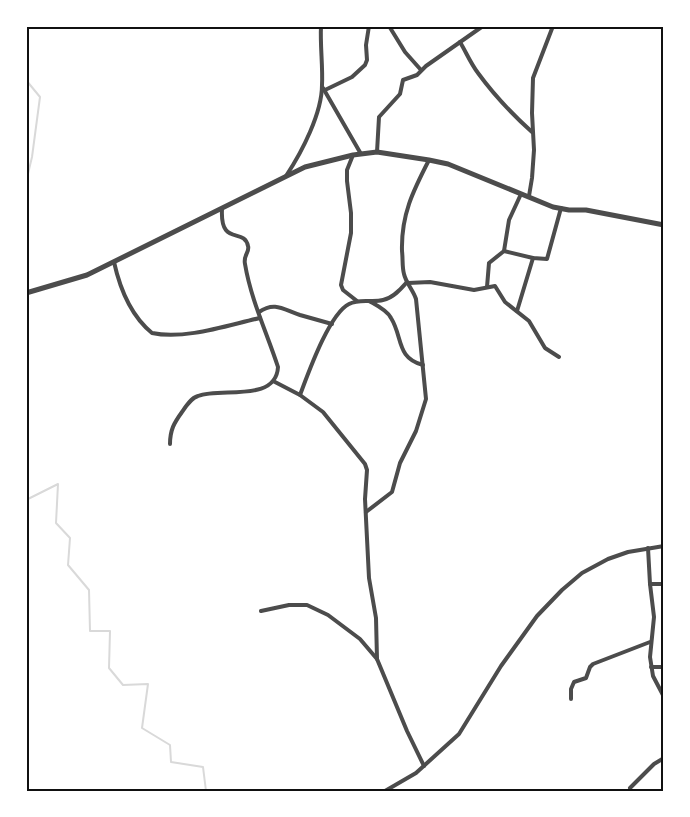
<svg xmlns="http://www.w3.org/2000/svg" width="690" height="817" font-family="'Exo 2',sans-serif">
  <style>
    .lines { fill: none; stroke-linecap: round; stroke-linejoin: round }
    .stream { stroke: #d9d9d9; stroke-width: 2 }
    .minor { stroke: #4c4c4c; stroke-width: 4 }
    .tertiary { stroke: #4c4c4c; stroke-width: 5 }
    .neatline { fill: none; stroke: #111; stroke-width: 2 }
  </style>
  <rect width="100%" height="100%" fill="#fff"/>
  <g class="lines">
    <g class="stream">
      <polyline points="26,80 40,97 32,157 26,182"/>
      <polyline points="26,500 58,484 56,523 70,538 68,565 89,590 90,631 110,631 109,668 123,685 148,684 142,728 170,745 171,762 203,767 206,791"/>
    </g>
    <g class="minor">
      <polyline points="389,26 405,52 421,70"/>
      <path d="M 460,42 C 466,52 471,64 478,73 C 494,95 512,114 532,132"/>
      <polyline points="323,88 361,154"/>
      <polyline points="325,90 352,77 365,65 367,60 366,45 369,26"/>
      <polyline points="377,152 379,117 400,94 403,80 417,75 426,66 483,26"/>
      <polyline points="353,155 347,170 347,181 351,213 351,233 341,285 343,290 357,301"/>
      <path d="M 286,176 C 302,152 322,113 322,85 C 323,66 320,46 321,26"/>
      <polyline points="529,196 532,178 534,150 532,113 533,78 553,26"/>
      <polyline points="504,251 533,258 547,259 561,208"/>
      <path d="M 114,262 C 120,289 130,315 152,333 C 185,340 228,325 260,318"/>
      <polyline points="408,283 430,282 474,290 495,286 505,302 529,321 545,348 559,357"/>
      <polyline points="487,287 489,263 504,251 509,220 521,194"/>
      <path d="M 369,301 C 376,305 387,310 391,318 C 403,337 396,358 423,365"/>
      <polyline points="517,311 533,258"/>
      <path d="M 259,312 C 275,301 284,310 300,315 C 311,318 321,321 332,324"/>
      <polyline points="275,382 300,395 323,412 365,464 367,470 365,499 369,578 376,618 377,659"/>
      <path d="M 300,395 C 308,374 329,314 349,304 C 360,298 372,303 383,300 C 393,298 401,289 407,282"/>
      <path d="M 170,444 C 170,430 174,423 182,412 C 186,406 191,398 198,396 C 221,387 276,403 278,367 C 267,333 251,300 245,264 C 243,255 250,252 248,246 C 244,227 220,247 222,209"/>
      <path d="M 366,512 L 392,492 L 400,463 L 416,431 L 426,399 L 416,299 C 413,290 406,283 404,274 C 402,267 403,259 402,251 C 401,215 413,191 429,160"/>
      <polyline points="648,548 650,584 654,617 650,657 653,676 664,697"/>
      <polyline points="650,584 664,584"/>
      <polyline points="261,611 289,605 307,605 328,615 360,639 377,659 407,731 424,766"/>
      <polyline points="651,667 664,667"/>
      <polyline points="571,699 571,689 574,682 586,678 590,667 593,664 650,642"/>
      <polyline points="630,788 654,764 664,758"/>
      <polyline points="385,791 416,773 459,734 501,666 537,616 562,590 582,573 608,559 628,552 664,546"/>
    </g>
    <polyline class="tertiary" points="26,293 87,275 305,167 353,155 377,152 429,160 448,164 553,207 569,210 586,210 664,225"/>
  </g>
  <rect width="690" height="817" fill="none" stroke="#ffffff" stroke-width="55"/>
  <rect x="28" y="28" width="634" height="762" class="neatline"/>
</svg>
